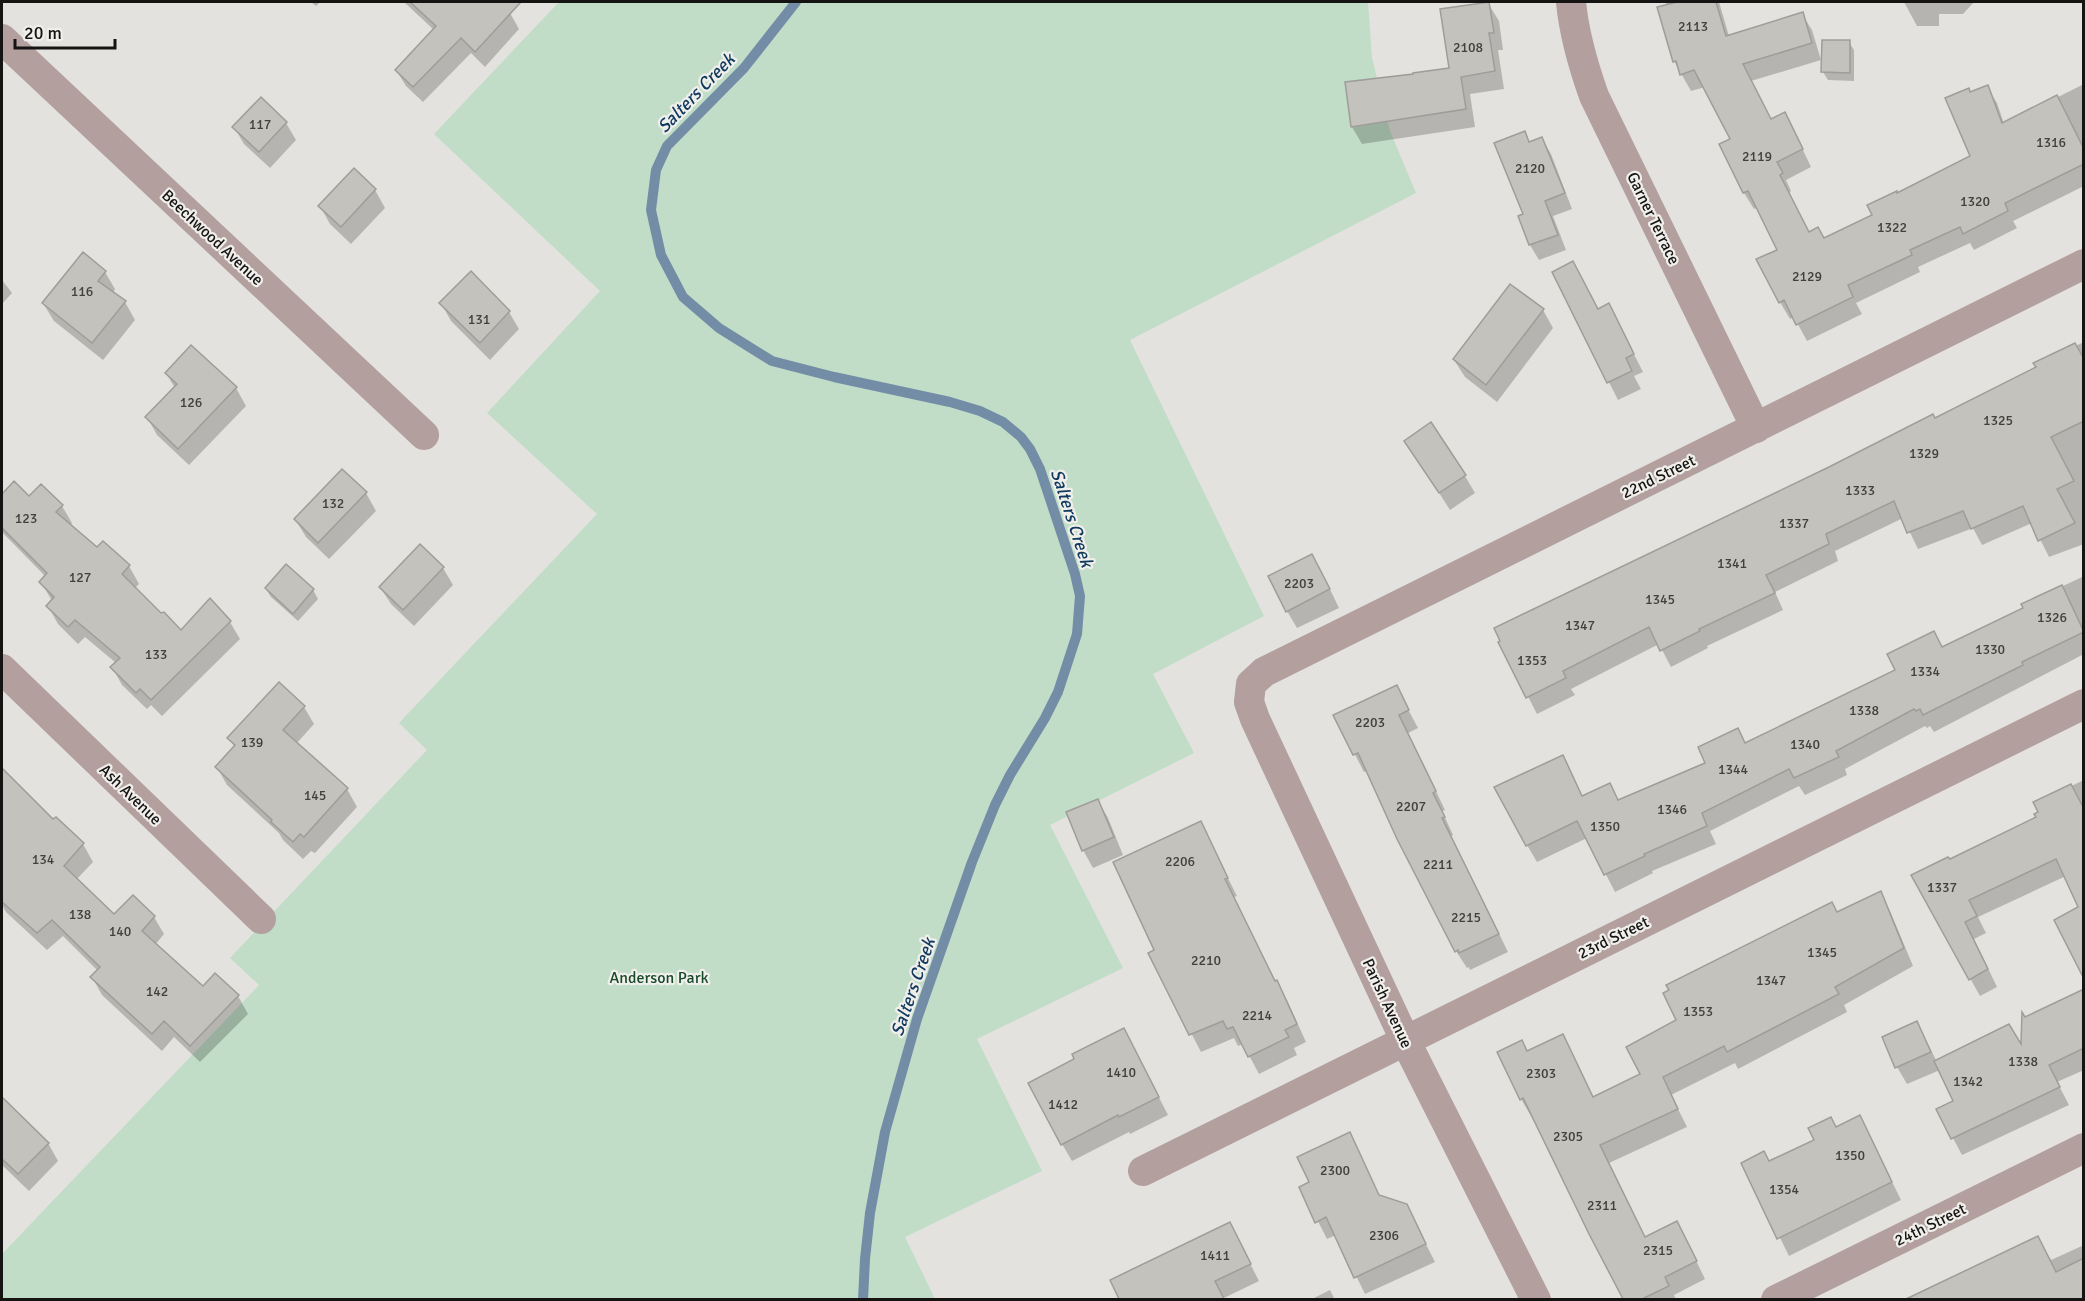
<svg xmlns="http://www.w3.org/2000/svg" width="2085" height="1301" font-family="Signika,sans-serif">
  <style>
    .green { fill: #c1ddc7 }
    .shadow { fill: #0003 }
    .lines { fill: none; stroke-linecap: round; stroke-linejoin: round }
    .stream { stroke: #738da7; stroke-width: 10 }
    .building { fill: #c3c2bd; stroke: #9e9d99; stroke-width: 1.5 }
    .minor { stroke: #b29f9e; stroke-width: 30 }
    .labels { text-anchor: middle; stroke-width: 4.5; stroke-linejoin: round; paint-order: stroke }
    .number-label { font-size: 14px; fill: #40403e }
    .street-label { font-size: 16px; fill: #151413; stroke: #f0efeb }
    .park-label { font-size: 16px; fill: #164a29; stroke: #f0efeb }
    .water-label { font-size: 18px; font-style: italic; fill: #0f3a5e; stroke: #f0efeb }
  </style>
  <rect width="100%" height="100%" fill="#e3e2de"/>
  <polygon class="green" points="559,2 1368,2 1372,58 1390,131 1416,193 1130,340 1264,616 1153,674 1194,753 1050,825 1123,968 977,1039 1042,1171 905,1237 935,1299 2,1300 2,1254 259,985 230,958 427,750 399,723 597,514 487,413 600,291 434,134"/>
  <g class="shadow">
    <polygon points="311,2 320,2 316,6"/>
    <polygon points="404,2 496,2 510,13 519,29 485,67 471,53 423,102 406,86 396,70 434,30"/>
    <polygon points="1666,2 1719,2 1729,36 1802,14 1812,30 1821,60 1751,81 1771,120 1794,131 1811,167 1786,180 1791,191 1789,193 1809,234 1824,240 1874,216 1897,195 1972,157 1970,93 1987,87 1997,103 2004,124 2084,84 2084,186 2013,221 2017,228 1974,250 1970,243 1918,267 1920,272 1856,303 1862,314 1807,341 1794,317 1790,319 1780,302 1779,250 1758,207 1754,209 1744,193 1721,145 1732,139 1705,87 1691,91 1674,61"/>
    <polygon points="1904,2 1974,2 1963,14 1939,14 1939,26 1917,26"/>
    <polygon points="1488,3 1499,21 1503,50 1498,50 1504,89 1470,94 1475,127 1362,144 1352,127 1450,69"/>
    <polygon points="1849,42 1854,50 1854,81 1828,80 1823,72"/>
    <polygon points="286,123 296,140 270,168 244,144 234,127"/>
    <polygon points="1524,132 1530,143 1542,139 1551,154 1572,209 1553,216 1566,250 1539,260 1530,245 1520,217 1525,215"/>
    <polygon points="354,170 375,190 385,208 351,244 330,224 320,206"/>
    <polygon points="83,254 105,272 115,289 113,293 125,302 135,320 103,360 54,321 43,303"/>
    <polygon points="1554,273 1598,310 1609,305 1643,372 1634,376 1641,389 1618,400"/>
    <polygon points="2,280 12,293 2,304"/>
    <polygon points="441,303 509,312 519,329 490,360 451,321"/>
    <polygon points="1543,310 1553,328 1497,402 1465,377 1454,360"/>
    <polygon points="2084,342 2084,544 2049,557 2032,523 1982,545 1973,528 1918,549 1903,518 1835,551 1838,561 1775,592 1783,610 1707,646 1708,648 1671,667 1659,644 1571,689 1575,695 1537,714 1500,642 2038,368 2036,364"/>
    <polygon points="191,347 236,388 246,406 189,465 157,435 147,417 175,388 166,373"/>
    <polygon points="1406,441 1465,476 1475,493 1450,510"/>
    <polygon points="14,484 29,498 62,506 72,523 70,526 97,549 103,543 129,566 139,584 134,589 181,632 230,622 240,639 162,716 151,705 147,709 122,685 112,667 116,663 85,637 78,644 58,624 48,606 52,601 41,582 46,577 2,532 2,496"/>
    <polygon points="366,493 376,511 329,559 306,537 295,519"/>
    <polygon points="286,567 313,590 318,599 298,621 271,597 266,589"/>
    <polygon points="443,568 453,585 414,626 391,604 380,587"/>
    <polygon points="1322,573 1339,608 1297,628 1287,611"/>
    <polygon points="2084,576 2084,654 1934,732 1930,726 1927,728 1925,726 1845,769 1847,775 1805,795 1799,786 1710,831 1716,844 1652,871 1653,873 1615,892 1587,838 1537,862 1527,845 1562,757 1583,798 1609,785 1619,801 1746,744 2025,608 2023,605"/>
    <polygon points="1396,687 1418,728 1408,733 1445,810 1442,811 1453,835 1451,836 1508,952 1470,970 1469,967 1467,968 1456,951 1367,771 1364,772 1335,716"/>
    <polygon points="304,707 314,724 296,744 347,789 357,807 315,853 311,851 303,859 283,840 279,833 227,785 217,767 235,748 229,738"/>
    <polygon points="2,774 54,821 56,819 83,844 93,862 76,880 114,916 154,917 164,934 155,945 203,988 238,996 248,1014 200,1062 174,1037 162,1051 102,995 92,977 98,971 63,936 47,950 6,912 2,905 2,889 6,884 2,876 6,872 2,867"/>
    <polygon points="2084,780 2084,880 2066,876 1978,917 1986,933 1974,939 1997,987 1980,996 1913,876 1949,861 2038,818 2040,813 2035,803"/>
    <polygon points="1098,801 1108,818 1123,855 1093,868 1083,850"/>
    <polygon points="1200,823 1237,896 1234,897 1276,983 1287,1000 1306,1042 1294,1048 1297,1055 1259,1074 1243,1044 1238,1046 1234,1038 1201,1052 1150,954 1156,951"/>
    <polygon points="1880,893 1890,911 1913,966 1844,1005 1847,1012 1738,1069 1735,1063 1671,1095 1687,1127 1609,1163 1645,1239 1686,1240 1705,1279 1674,1295 1676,1300 1624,1300 1533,1115 1531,1116 1521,1099 1527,1053 1572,1054 1594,1099 1642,1075 1678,1021 1837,914"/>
    <polygon points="2084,990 2084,1070 2057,1082 2069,1105 1962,1155 1938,1110 1955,1102 1940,1070 1907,1084 1897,1067 1917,1022 1937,1062 2022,1049 2025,1019"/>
    <polygon points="1133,1047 1168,1115 1130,1134 1129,1132 1072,1161 1062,1144"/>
    <polygon points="2,1099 48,1143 58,1161 29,1191 2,1165"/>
    <polygon points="1860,1117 1901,1200 1789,1256 1743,1163 1768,1163"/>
    <polygon points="1350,1134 1380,1197 1406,1205 1435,1262 1365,1294 1336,1235 1327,1239 1301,1188 1311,1183"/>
    <polygon points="1230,1224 1259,1281 1224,1298 1224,1300 1121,1300 1112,1281"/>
    <polygon points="2038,1238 2051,1260 2084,1245 2084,1300 1951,1300 1943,1284"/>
    <polygon points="1330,1290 1335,1300 1310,1300"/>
  </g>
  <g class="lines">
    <polyline class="stream" points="796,2 744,68 667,146 656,170 651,210 661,255 683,297 719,328 772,361 834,377 950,402 980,411 1003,422 1021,437 1030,449 1040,469 1075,574 1080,596 1077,634 1058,692 1045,718 1010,775 995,805 972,862 917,1019 885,1132 870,1213 865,1259 863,1300"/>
  </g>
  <g class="building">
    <polygon points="410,2 521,2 475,52 461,38 413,87 395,70 436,26"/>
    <polygon points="1489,2 1494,33 1489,33 1495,71 1461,77 1466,109 1351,127 1345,82 1413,74 1413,73 1449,68 1440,9"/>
    <polygon points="1677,2 1716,2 1726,36 1803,12 1812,43 1743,64 1771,119 1785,112 1803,149 1777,162 1783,173 1780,175 1809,232 1818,227 1824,238 1872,215 1867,205 1897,191 1897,193 1970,156 1945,98 1969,88 1970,92 1988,85 2002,123 2057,95 2084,149 2084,164 2005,203 2008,211 1963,234 1960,227 1910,250 1912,255 1848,285 1853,297 1796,325 1784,300 1779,303 1756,259 1777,250 1748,191 1743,193 1719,144 1730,139 1694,70 1680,75 1676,61 1673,62 1657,7"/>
    <polygon points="1822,40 1850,40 1850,73 1821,72"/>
    <polygon points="261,97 287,122 259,152 232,127"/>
    <polygon points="1525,131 1529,142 1542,137 1565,193 1545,201 1558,235 1529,245 1518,216 1523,214 1494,143"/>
    <polygon points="354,168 376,189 341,227 318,206"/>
    <polygon points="83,252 106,271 98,281 126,301 92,343 42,303"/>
    <polygon points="1573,261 1598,309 1609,303 1634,354 1626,358 1632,371 1607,383 1552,272"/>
    <polygon points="471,271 510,311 480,343 439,303"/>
    <polygon points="1510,284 1544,309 1486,385 1453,359"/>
    <polygon points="2075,343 2084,359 2084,421 2051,437 2074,481 2057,489 2075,523 2038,541 2023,506 1971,529 1963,511 1907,533 1894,501 1826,534 1829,544 1766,575 1775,593 1699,629 1700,631 1660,651 1649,627 1563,671 1566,678 1526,698 1498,642 1500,641 1494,628 1829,467 1933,414 1935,418 2036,367 2033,363"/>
    <polygon points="191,345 237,387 178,449 145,417 177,384 165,373"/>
    <polygon points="1431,422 1466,475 1439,493 1404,441"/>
    <polygon points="342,469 367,492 318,543 294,519"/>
    <polygon points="14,481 29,496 41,484 63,505 56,512 97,547 103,541 130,565 122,574 161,613 164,612 181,630 210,598 231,621 151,700 140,689 136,693 110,667 120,658 75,620 68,627 46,606 54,597 39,582 47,573 2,528 2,494"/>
    <polygon points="420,544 444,567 403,610 379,587"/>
    <polygon points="1312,554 1330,589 1286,612 1268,576"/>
    <polygon points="286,564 314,589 293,614 265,588"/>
    <polygon points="2062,585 2084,632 2022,662 2023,665 1923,715 1920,709 1916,711 1914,709 1836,751 1839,757 1794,778 1789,769 1702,813 1707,826 1644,854 1645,856 1604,875 1577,821 1526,846 1494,787 1563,755 1582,796 1610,783 1618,800 1705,763 1698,747 1738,728 1745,743 1895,670 1887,654 1934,631 1942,647 2023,608 2021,604"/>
    <polygon points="279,682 305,706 283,730 348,788 304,837 300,834 293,842 271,822 272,820 215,767 235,745 227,738"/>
    <polygon points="1397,685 1409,710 1399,715 1436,791 1433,793 1445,817 1442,818 1499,934 1459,953 1458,950 1455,952 1397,839 1358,753 1353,755 1333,715"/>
    <polygon points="2,768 53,819 56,817 84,843 64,866 114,914 133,895 155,916 142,931 203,986 215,973 239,995 190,1046 164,1021 152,1034 90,977 100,967 52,920 37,933 2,902"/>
    <polygon points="2071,784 2084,809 2084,979 2054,920 2078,907 2056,859 1969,900 1977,916 1965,922 1988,969 1969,980 1911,875 1948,857 1950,859 2036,817 2034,814 2038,812 2033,802"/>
    <polygon points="1098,799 1114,837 1082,851 1066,812"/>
    <polygon points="1201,821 1228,878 1225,879 1275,981 1277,980 1297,1024 1285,1030 1289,1037 1248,1057 1233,1027 1227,1029 1223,1021 1189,1035 1148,953 1154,950 1113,862"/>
    <polygon points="1881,891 1904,948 1835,987 1839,994 1727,1052 1724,1046 1663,1077 1678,1109 1600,1145 1645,1237 1677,1221 1697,1261 1665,1277 1669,1286 1642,1299 1623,1299 1589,1234 1523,1098 1520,1100 1497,1052 1522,1040 1527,1051 1563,1034 1593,1097 1640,1074 1626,1047 1676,1020 1663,993 1669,990 1666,985 1832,902 1837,912"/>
    <polygon points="2084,989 2084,1048 2049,1065 2060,1087 1951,1139 1936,1109 1953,1101 1934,1061 2009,1024 2021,1044 2022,1012 2025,1017"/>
    <polygon points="1917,1021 1931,1052 1895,1068 1882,1037"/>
    <polygon points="1124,1028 1159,1097 1119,1117 1118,1115 1061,1145 1028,1083 1074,1059 1072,1054"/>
    <polygon points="2,1097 49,1143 18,1174 2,1159"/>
    <polygon points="1860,1115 1892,1182 1777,1239 1741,1163 1764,1151 1769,1161 1814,1140 1808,1128 1831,1117 1836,1127"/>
    <polygon points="1350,1132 1379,1195 1407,1204 1426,1244 1354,1278 1326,1217 1315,1223 1299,1187 1309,1182 1297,1157"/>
    <polygon points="1230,1222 1251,1264 1215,1281 1224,1299 1119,1299 1110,1280"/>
    <polygon points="2038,1236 2056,1272 2084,1258 2084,1299 1906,1299"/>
  </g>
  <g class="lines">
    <g class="minor">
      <path d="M 1571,2 C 1574,34 1583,65 1594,96 L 1756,428"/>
      <polyline points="2,39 424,435"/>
      <polyline points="2,669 261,919"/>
      <polyline points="1143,1171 2084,704"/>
      <polyline points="1536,1300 1405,1040 1255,719 1249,702 1251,684 1264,672 2084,264"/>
      <polyline points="1776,1300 2084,1148"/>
    </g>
  </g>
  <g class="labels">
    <g class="number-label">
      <text x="1693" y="31">2113</text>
      <text x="1468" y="52">2108</text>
      <text x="260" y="129">117</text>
      <text x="2051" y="147">1316</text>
      <text x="1757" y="161">2119</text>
      <text x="1530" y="173">2120</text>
      <text x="1975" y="206">1320</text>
      <text x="1892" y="232">1322</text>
      <text x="1807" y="281">2129</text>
      <text x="82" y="296">116</text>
      <text x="479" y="324">131</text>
      <text x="191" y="407">126</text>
      <text x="1998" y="425">1325</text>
      <text x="1924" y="458">1329</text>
      <text x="1860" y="495">1333</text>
      <text x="333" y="508">132</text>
      <text x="26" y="523">123</text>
      <text x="1794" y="528">1337</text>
      <text x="1732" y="568">1341</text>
      <text x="80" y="582">127</text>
      <text x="1299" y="588">2203</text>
      <text x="1660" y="604">1345</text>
      <text x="2052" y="622">1326</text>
      <text x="1580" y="630">1347</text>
      <text x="1990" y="654">1330</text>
      <text x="156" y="659">133</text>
      <text x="1532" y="665">1353</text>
      <text x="1925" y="676">1334</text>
      <text x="1864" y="715">1338</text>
      <text x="1370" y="727">2203</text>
      <text x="252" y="747">139</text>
      <text x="1805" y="749">1340</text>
      <text x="1733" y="774">1344</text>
      <text x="315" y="800">145</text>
      <text x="1411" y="811">2207</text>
      <text x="1672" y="814">1346</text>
      <text x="1605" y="831">1350</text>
      <text x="43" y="864">134</text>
      <text x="1180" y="866">2206</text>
      <text x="1438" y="869">2211</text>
      <text x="1942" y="892">1337</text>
      <text x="80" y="919">138</text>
      <text x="1466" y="922">2215</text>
      <text x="120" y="936">140</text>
      <text x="1822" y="957">1345</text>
      <text x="1206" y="965">2210</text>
      <text x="1771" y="985">1347</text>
      <text x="157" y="996">142</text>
      <text x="1698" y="1016">1353</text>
      <text x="1257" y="1020">2214</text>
      <text x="2023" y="1066">1338</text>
      <text x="1121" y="1077">1410</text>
      <text x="1541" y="1078">2303</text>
      <text x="1968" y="1086">1342</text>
      <text x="1063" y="1109">1412</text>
      <text x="1568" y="1141">2305</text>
      <text x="1850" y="1160">1350</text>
      <text x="1335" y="1175">2300</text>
      <text x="1784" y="1194">1354</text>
      <text x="1602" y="1210">2311</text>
      <text x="1384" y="1240">2306</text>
      <text x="1658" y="1255">2315</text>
      <text x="1215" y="1260">1411</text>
    </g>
    <g class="street-label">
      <text transform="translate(1654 218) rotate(64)" y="6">Garner Terrace</text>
      <text transform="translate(213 237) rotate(43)" y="6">Beechwood Avenue</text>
      <text transform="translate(1658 476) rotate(-26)" y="6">22nd Street</text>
      <text transform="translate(131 794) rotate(44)" y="6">Ash Avenue</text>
      <text transform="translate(1613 937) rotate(-26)" y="6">23rd Street</text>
      <text transform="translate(1388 1003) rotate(65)" y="6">Parish Avenue</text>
      <text transform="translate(1930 1224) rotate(-26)" y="6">24th Street</text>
    </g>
    <g class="park-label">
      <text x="659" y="983">Anderson Park</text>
    </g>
    <g class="water-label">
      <text transform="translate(696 93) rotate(-46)" y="6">Salters Creek</text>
      <text transform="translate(1072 518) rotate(72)" y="6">Salters Creek</text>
      <text transform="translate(913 987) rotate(-71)" y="6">Salters Creek</text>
    </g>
  </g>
  <rect width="2085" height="1301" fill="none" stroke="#151413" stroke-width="6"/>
  <path d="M15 39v9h100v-9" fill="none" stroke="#151413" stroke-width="3"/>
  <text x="24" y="39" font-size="18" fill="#151413" stroke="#f0efeb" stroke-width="4.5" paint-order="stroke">20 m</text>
</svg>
